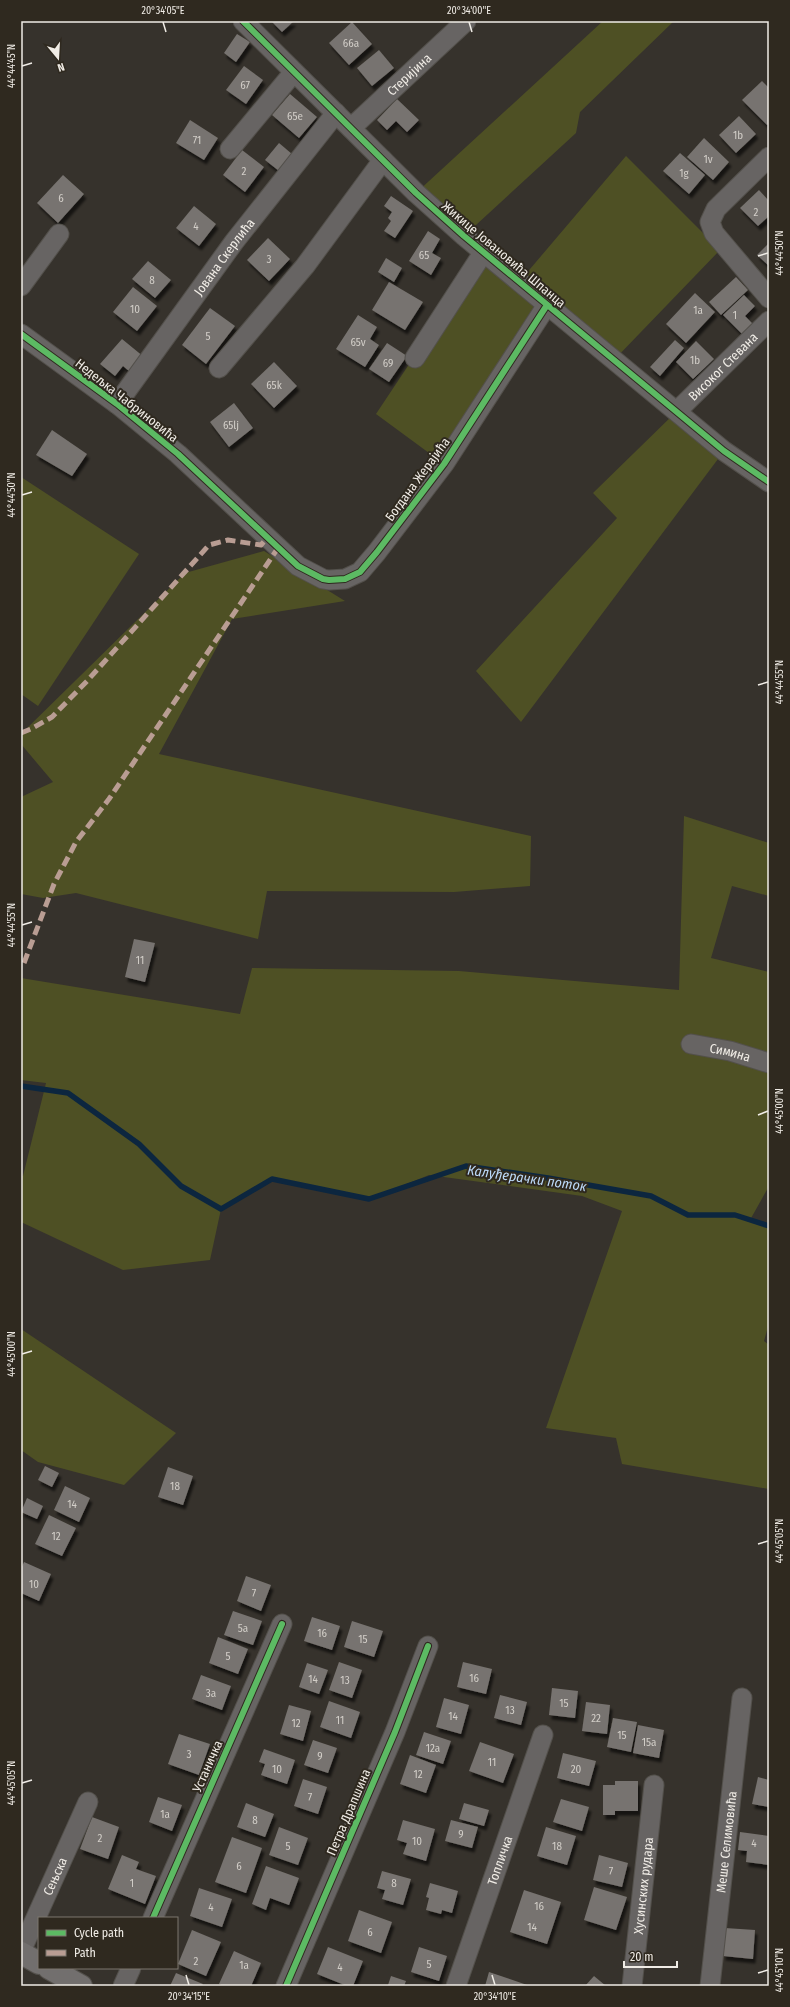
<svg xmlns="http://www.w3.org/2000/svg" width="790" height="2007" font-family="'Fira Sans Condensed',sans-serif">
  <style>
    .green { fill: #4e5024 }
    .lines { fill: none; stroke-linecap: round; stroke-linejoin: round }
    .stream { stroke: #0c263f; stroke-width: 5.5 }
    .building { fill: #77736f; filter: url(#shadow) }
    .street-casing { stroke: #53504b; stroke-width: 21 }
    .secondary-casing { stroke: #53504b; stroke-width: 24 }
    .street { stroke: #676463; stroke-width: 19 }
    .secondary { stroke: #726f6e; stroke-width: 22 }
    .quiet { stroke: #b99d93; stroke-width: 5; stroke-dasharray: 10 5; stroke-linecap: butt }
    .cycleway-casing { stroke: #2f291f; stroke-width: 8 }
    .cycleway { stroke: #5cba63; stroke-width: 6 }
    .ticks { fill: none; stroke: #f0ece6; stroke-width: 1.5 }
    .labels { text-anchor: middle; stroke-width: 4; stroke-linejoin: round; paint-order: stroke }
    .number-label { font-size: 11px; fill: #d2cec8 }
    .street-label { font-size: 13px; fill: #f0ece6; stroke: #2f291f }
    .water-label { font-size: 14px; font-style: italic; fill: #bcd9f8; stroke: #2f291f }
    .neatline { fill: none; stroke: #f0ece6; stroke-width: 1.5 }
    .ticks-label { font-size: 10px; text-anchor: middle; fill: #f0ece6 }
  </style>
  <defs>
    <filter id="shadow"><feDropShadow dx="2.5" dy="4.5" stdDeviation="1" flood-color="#0009"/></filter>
  </defs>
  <rect width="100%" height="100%" fill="#36322c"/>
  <g class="green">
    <polygon points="603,21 674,21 580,112 576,133 464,236 416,193"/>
    <polygon points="626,156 720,250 614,360 547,305 444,464 376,414 483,253 519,282"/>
    <polygon points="677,411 724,451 521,722 476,671 617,518 593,493"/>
    <polygon points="21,477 139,554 38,706 21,694"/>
    <polygon points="264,551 345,601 232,619 159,754 531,836 530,886 454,892 267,891 258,939 76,893 43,898 21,894 21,797 53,782 21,744 21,734 185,573"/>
    <polygon points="684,816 769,843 769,896 732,886 711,958 769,972 769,1186 750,1220 769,1226 769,1323 764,1341 769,1345 769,1489 622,1464 616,1438 546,1428 622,1211 582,1196 429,1175 369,1199 272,1179 221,1209 210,1260 123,1270 21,1222 21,1175 23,1176 46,1083 21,1080 21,978 240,1014 252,968 459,971 679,990"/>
    <polygon points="21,1329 176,1433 124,1485 38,1462 21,1450"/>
  </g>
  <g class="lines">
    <polyline class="stream" points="21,1086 68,1093 139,1144 181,1186 221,1209 272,1179 369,1199 466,1166 548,1178 651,1196 688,1215 735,1215 769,1226"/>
  </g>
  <g class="building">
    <polygon points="271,21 294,21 282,32"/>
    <polygon points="352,22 372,44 349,65 329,43"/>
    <polygon points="237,34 250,42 236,62 224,53"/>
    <polygon points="379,50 394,68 372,86 357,68"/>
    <polygon points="244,66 263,80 246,104 226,90"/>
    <polygon points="762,81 769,88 769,123 767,125 742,100"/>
    <polygon points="290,94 317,117 299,138 272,115"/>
    <polygon points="397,99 419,120 407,132 396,121 387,130 377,120"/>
    <polygon points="739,116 756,134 736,153 719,135"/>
    <polygon points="190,120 218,138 204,160 176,143"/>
    <polygon points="704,138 729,162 713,180 687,157"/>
    <polygon points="279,143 292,154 279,171 265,160"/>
    <polygon points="242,150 264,167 245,192 223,175"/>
    <polygon points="680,153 705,175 689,194 663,171"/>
    <polygon points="63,175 84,194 58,223 37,203"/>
    <polygon points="759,190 769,201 769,216 758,226 740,208"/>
    <polygon points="391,196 413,211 395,238 384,231 391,221 388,218 392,212 384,206"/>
    <polygon points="194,206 216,224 199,246 176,228"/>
    <polygon points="428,231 440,239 432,253 441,258 431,275 409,261"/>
    <polygon points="268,238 290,259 269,281 247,260"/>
    <polygon points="769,243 769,266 757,255"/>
    <polygon points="386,258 402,268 394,282 378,272"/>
    <polygon points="148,261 171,280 155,298 132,279"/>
    <polygon points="736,277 748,290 721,315 709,302"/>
    <polygon points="389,282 423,302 405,330 372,310"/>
    <polygon points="133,287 157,306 137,331 113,312"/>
    <polygon points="695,293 715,312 686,343 666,324"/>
    <polygon points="744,295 755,306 745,316 753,324 742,334 723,315"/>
    <polygon points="210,308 235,326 206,364 182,345"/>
    <polygon points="358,315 377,327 370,339 379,345 365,367 336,349"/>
    <polygon points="122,339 144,357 130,372 123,366 115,376 100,364"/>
    <polygon points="675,340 684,348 660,376 650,367"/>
    <polygon points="696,341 714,359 693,379 676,362"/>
    <polygon points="387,343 407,356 389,382 369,369"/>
    <polygon points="274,362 297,386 274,408 251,384"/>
    <polygon points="234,403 253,428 229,447 210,422"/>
    <polygon points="52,430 87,454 72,476 36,455"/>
    <polygon points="134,939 155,943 145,982 125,977"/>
    <polygon points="45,1466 59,1473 52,1487 38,1480"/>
    <polygon points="168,1467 193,1476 183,1505 158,1497"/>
    <polygon points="65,1486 90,1498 79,1522 54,1510"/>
    <polygon points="27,1498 43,1506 37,1519 21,1512"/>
    <polygon points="49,1515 76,1528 62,1556 35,1544"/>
    <polygon points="24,1562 51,1574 39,1601 21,1593 21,1569"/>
    <polygon points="246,1576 271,1585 261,1611 237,1601"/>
    <polygon points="233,1611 262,1621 253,1645 224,1635"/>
    <polygon points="312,1617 340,1626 332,1650 304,1641"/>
    <polygon points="352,1621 383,1631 374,1657 344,1647"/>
    <polygon points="218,1637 248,1649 238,1674 209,1663"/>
    <polygon points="339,1662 362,1670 352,1698 329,1690"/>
    <polygon points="463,1662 492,1669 486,1694 457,1687"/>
    <polygon points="307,1663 328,1670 319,1694 299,1687"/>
    <polygon points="201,1675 231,1686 222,1710 192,1699"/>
    <polygon points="552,1688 578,1691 575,1718 549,1715"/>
    <polygon points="500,1695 527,1702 521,1725 494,1718"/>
    <polygon points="444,1698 469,1705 461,1734 436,1727"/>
    <polygon points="329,1701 360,1712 351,1738 320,1727"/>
    <polygon points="586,1702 610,1705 607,1734 582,1731"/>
    <polygon points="289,1705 311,1711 303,1741 280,1734"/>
    <polygon points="613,1718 637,1722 631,1752 607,1747"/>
    <polygon points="638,1725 664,1730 659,1758 633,1753"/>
    <polygon points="424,1732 451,1741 443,1764 416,1755"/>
    <polygon points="179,1734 210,1744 199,1775 168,1764"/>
    <polygon points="313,1740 337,1748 328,1773 304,1765"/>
    <polygon points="480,1742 514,1754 503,1783 469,1771"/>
    <polygon points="264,1749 295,1760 287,1784 261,1775 265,1764 259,1762"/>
    <polygon points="563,1753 596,1761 589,1786 557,1778"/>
    <polygon points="410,1755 436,1765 426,1793 400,1784"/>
    <polygon points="758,1777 769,1780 769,1807 752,1804"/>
    <polygon points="303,1779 327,1787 318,1814 294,1806"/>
    <polygon points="615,1781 638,1781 638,1811 615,1811 615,1815 603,1815 603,1785 615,1785"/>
    <polygon points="158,1797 182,1805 172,1831 149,1822"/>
    <polygon points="561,1799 589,1807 582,1831 553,1822"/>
    <polygon points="246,1803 274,1814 265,1837 237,1827"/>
    <polygon points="464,1803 489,1810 484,1826 459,1819"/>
    <polygon points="92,1817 119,1827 108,1859 80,1849"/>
    <polygon points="403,1820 435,1829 426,1861 403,1854 407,1843 397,1840"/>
    <polygon points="451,1820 478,1827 472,1848 445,1841"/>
    <polygon points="279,1827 308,1838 298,1865 269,1855"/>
    <polygon points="546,1827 576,1836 567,1865 537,1856"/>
    <polygon points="740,1832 769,1836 769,1865 746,1862 747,1851 738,1850"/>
    <polygon points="232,1837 262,1848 246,1893 215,1882"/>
    <polygon points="122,1855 139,1862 136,1869 156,1876 145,1904 108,1889"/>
    <polygon points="599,1855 628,1863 622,1887 593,1880"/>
    <polygon points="266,1866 299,1878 289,1905 270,1898 266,1910 252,1904"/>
    <polygon points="382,1871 411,1879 403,1905 382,1899 385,1890 377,1888"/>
    <polygon points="430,1883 458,1891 452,1913 442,1910 441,1914 426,1910 429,1898 426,1897"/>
    <polygon points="594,1887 627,1897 616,1930 584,1920"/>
    <polygon points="199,1888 232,1899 222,1927 190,1916"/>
    <polygon points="524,1890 561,1902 547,1944 510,1932"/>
    <polygon points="359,1910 392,1922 381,1953 348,1941"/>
    <polygon points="725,1928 755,1930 753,1959 723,1956"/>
    <polygon points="192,1930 221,1942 206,1976 178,1964"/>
    <polygon points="328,1947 363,1961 353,1986 347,1986 317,1974"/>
    <polygon points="419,1947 447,1956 439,1981 411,1972"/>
    <polygon points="234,1951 261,1963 251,1986 224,1986 219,1984"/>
    <polygon points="489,1972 530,1986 485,1986"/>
    <polygon points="176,1973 203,1984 202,1986 170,1986"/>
    <polygon points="391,1976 406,1981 404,1986 388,1985"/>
    <polygon points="594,1976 606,1986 585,1986"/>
  </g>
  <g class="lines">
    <defs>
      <g id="street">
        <polyline points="243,21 416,193 464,236 724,451 769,482"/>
        <path id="s1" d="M 351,128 L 466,21"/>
        <polyline points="230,149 294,72"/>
        <polyline points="769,157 716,209 710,222 714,233 769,298"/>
        <polyline points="21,286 59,234"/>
        <polyline points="21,334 117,404 178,454 298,566 323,579 329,580 345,579 360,572 377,552 444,464 547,305"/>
        <polyline points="415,358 483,253"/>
        <polyline points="219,368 305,266 383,160"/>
        <path id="s2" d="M 117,404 L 234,242 L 336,113"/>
        <path id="s3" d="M 677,411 L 769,321"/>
        <path id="s4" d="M 691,1044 L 730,1051 L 769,1063"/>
        <polyline points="153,1918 282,1624"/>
        <path id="s5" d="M 21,1951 L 88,1802"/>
        <polyline points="123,1986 131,1968"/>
        <polyline points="286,1986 395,1732 428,1646"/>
        <path id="s6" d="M 456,1986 L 543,1735"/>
        <path id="s7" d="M 632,1986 L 654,1785"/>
        <path id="s8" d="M 710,1986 L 742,1698"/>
      </g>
      <g id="secondary">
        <polyline points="21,1953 39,1963"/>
        <polyline points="49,1968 81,1986"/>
      </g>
    </defs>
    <use href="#street" class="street-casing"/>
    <use href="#secondary" class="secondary-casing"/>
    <use href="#street" class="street"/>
    <use href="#secondary" class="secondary"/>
    <g class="quiet">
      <polyline points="21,733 31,729 52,717 88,680 209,545 228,540 261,545 267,538"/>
      <polyline points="24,963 54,884 76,842 109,799 278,548"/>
    </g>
    <defs>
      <g id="cycleway">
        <polyline points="243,21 416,193 464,236 724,451 769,482"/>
        <polyline points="21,334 117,404 178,454 298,566 323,579 329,580 345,579 360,572 377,552 444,464 547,305"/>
        <polyline points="153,1918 282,1624"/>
        <polyline points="286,1986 395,1732 428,1646"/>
      </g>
    </defs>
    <use href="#cycleway" class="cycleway-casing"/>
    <use href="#cycleway" class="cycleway"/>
  </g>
  <path class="ticks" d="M 163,22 L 166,32M 469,22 L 472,32M 22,66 L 32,63M 758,256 L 768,253M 22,495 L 32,492M 758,685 L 768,682M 22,925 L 32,922M 758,1115 L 768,1111M 22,1354 L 32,1351M 758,1544 L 768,1541M 22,1783 L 32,1780M 758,1973 L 768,1970M 186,1975 L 189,1985M 492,1975 L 495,1985"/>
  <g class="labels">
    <g class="number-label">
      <text x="351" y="47">66a</text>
      <text x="245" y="89">67</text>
      <text x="295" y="120">65e</text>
      <text x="738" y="139">1b</text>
      <text x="197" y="144">71</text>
      <text x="708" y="163">1v</text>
      <text x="244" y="175">2</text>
      <text x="684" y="177">1g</text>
      <text x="61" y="202">6</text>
      <text x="756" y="216">2</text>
      <text x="196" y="230">4</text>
      <text x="424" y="259">65</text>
      <text x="269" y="263">3</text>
      <text x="152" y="284">8</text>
      <text x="135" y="313">10</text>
      <text x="698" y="314">1a</text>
      <text x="735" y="319">1</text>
      <text x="208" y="340">5</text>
      <text x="358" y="346">65v</text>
      <text x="695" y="364">1b</text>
      <text x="388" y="367">69</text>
      <text x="274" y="389">65k</text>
      <text x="231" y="429">65lj</text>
      <text x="140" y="964">11</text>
      <text x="175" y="1490">18</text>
      <text x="72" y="1508">14</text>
      <text x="56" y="1540">12</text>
      <text x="34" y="1588">10</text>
      <text x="254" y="1597">7</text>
      <text x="243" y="1632">5a</text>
      <text x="322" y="1637">16</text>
      <text x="363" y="1643">15</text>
      <text x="228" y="1660">5</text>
      <text x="474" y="1682">16</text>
      <text x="313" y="1683">14</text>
      <text x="345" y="1684">13</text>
      <text x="211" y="1697">3a</text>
      <text x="564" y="1707">15</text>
      <text x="510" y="1714">13</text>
      <text x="453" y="1720">14</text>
      <text x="596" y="1722">22</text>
      <text x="340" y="1724">11</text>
      <text x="296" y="1727">12</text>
      <text x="622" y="1739">15</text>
      <text x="649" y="1746">15a</text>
      <text x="433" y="1752">12a</text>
      <text x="189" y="1758">3</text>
      <text x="320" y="1760">9</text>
      <text x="492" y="1766">11</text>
      <text x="277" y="1773">10</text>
      <text x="576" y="1773">20</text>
      <text x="418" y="1778">12</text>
      <text x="310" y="1801">7</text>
      <text x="165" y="1818">1a</text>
      <text x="255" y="1824">8</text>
      <text x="461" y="1838">9</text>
      <text x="100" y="1842">2</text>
      <text x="417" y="1845">10</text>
      <text x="754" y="1847">4</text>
      <text x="288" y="1850">5</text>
      <text x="557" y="1850">18</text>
      <text x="239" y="1870">6</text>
      <text x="611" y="1875">7</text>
      <text x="132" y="1887">1</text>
      <text x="394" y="1887">8</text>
      <text x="539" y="1910">16</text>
      <text x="211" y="1911">4</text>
      <text x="532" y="1931">14</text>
      <text x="370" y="1936">6</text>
      <text x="196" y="1965">2</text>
      <text x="429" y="1968">5</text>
      <text x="244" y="1969">1a</text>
      <text x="340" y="1971">4</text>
    </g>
    <g class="street-label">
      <text dy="5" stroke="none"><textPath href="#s1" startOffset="79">Стеријина</textPath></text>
      <text transform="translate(504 254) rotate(40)" y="5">Жикице Јовановића Шпанца</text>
      <text dy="5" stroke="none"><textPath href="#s2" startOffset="182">Јована Скерлића</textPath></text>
      <text dy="5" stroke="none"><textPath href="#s3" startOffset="64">Високог Стевана</textPath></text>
      <text transform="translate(127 400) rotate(38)" y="5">Недељка Чабриновића</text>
      <text transform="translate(417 479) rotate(-54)" y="5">Богдана Жерајића</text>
      <text dy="5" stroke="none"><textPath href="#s4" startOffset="40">Симина</textPath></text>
      <text transform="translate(207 1766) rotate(-66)" y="5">Устаничка</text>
      <text transform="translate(348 1812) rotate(-67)" y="5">Петра Драпшина</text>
      <text dy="5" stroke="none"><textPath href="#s8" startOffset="145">Меше Селимовића</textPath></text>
      <text dy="5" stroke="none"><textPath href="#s6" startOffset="133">Топличка</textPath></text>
      <text dy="5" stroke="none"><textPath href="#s5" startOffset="82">Сењска</textPath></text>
      <text dy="5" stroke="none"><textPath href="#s7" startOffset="101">Хусинских рудара</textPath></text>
    </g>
    <g class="water-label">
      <text transform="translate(527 1178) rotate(8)" y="5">Калуђерачки поток</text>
    </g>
  </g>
  <rect width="790" height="2007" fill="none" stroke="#2f291f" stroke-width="44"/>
  <rect x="38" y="1917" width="140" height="52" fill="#2f291f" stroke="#7c776f"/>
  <rect x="46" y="1930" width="20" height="6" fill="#5cba63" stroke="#7c776f"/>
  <text x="74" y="1937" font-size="12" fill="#f0ece6">Cycle path</text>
  <rect x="46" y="1950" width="20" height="6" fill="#b99d93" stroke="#7c776f"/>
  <text x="74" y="1957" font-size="12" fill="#f0ece6">Path</text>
  <g transform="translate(58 58) rotate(162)" stroke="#2f291f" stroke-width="3" paint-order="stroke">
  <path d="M0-3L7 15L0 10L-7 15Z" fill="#f0ece6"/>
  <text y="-6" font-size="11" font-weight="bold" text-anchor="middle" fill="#f0ece6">N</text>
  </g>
  <path d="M624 1961v6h53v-6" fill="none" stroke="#f0ece6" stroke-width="2"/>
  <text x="630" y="1961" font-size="12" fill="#f0ece6" stroke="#2f291f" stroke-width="3" paint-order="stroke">20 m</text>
  <rect x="22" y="22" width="746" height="1963" class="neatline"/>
  <g class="ticks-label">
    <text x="163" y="14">20°34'05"E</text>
    <text x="469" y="14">20°34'00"E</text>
    <text transform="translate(11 66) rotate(-90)" y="4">44°44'45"N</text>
    <text transform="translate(779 253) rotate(-90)" y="4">44°44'50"N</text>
    <text transform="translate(11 495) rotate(-90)" y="4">44°44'50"N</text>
    <text transform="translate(779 682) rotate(-90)" y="4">44°44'55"N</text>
    <text transform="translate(11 925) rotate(-90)" y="4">44°44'55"N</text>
    <text transform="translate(779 1111) rotate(-90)" y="4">44°45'00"N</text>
    <text transform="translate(11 1354) rotate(-90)" y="4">44°45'00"N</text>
    <text transform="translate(779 1541) rotate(-90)" y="4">44°45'05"N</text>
    <text transform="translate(11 1783) rotate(-90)" y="4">44°45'05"N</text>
    <text transform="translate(779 1970) rotate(-90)" y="4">44°45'10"N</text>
    <text x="189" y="2000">20°34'15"E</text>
    <text x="495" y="2000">20°34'10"E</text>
  </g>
</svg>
